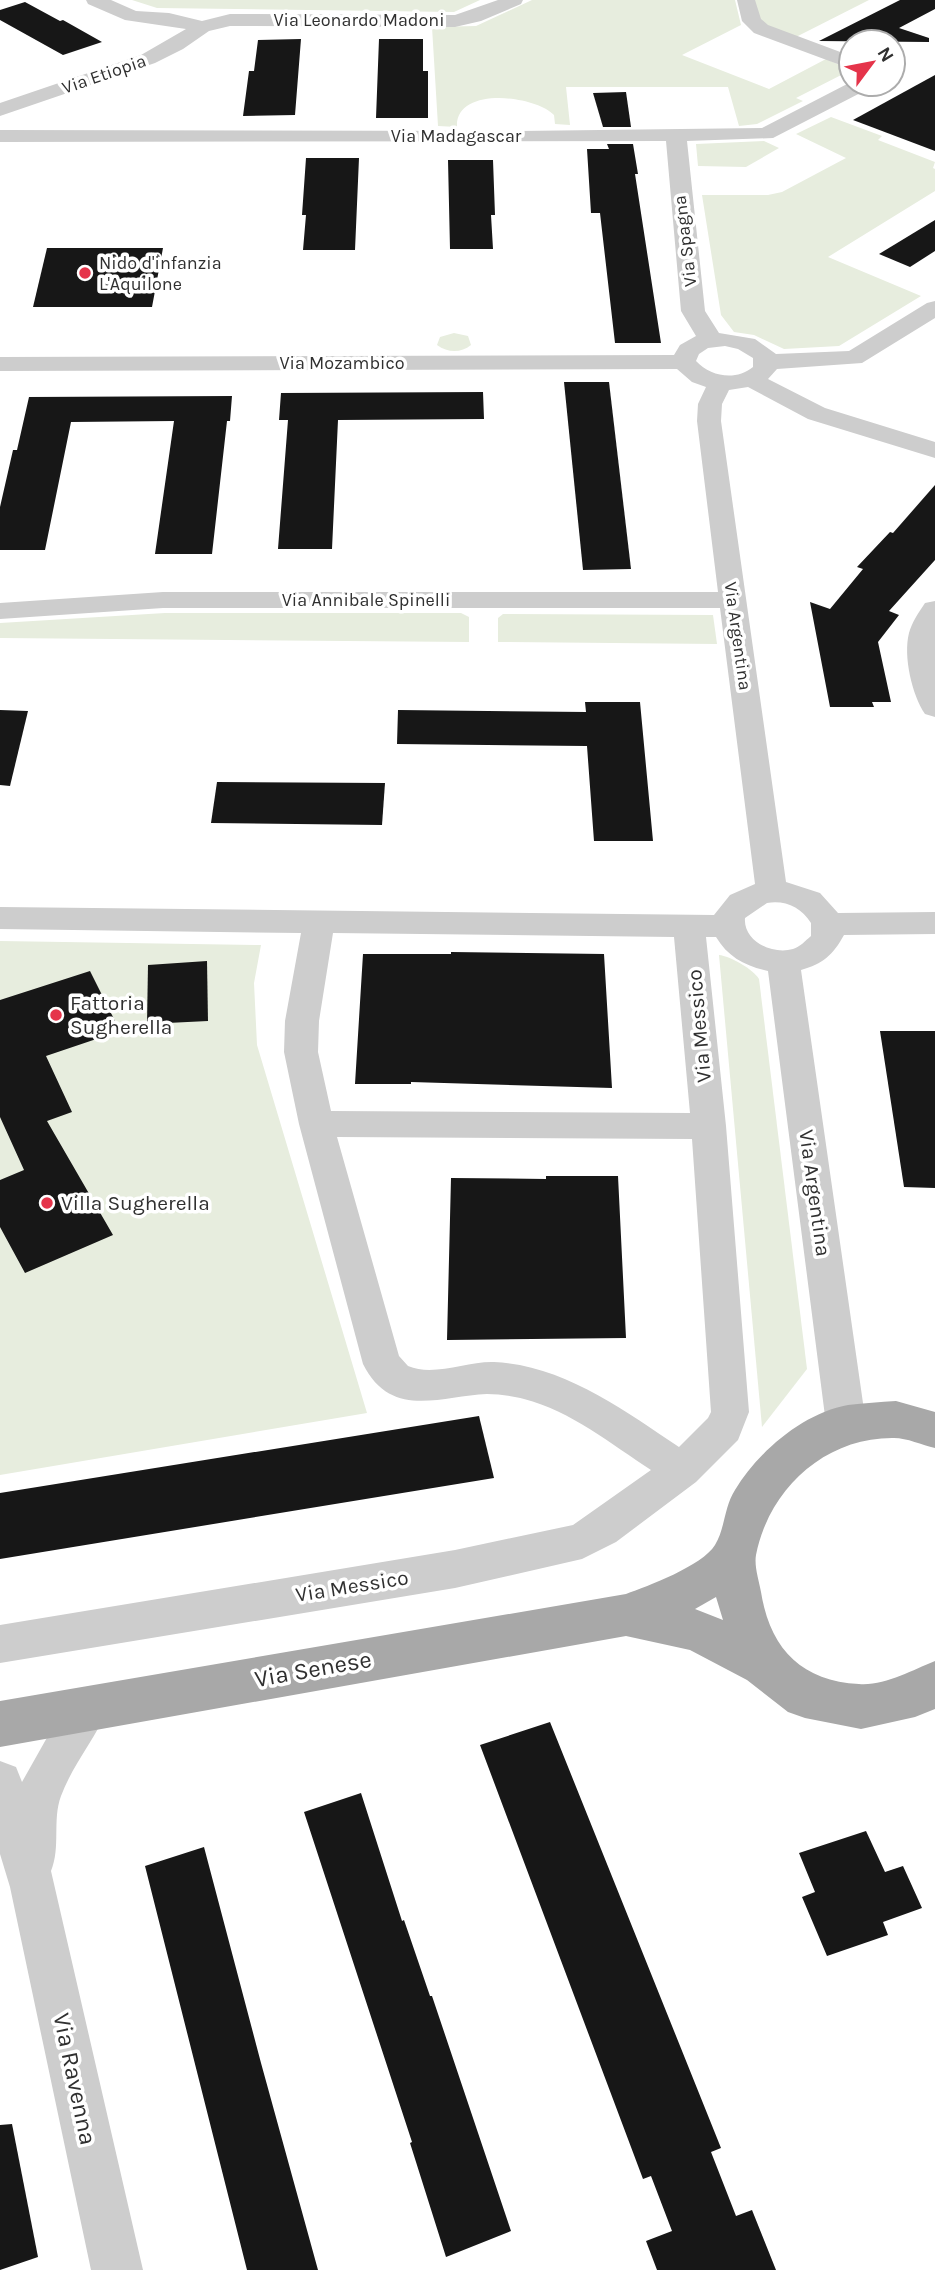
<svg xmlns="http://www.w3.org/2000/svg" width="935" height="2270" font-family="Karla,sans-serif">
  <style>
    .green { fill: #e7edde }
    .building { fill: #171717 }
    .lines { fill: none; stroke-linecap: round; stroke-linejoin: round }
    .minor { fill: #cdcdcd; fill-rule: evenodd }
    .major { fill: #a8a8a8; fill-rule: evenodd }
    .poi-dot { fill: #e5344a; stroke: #fff; stroke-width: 2.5 }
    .labels { text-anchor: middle; stroke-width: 7; stroke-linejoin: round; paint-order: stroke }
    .far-street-label { font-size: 18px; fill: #303030; stroke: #fff }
    .far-poi-label { font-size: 18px; fill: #303030; stroke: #fff; text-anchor: start }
    .poi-label { font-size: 21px; fill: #303030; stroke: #fff; text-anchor: start }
    .street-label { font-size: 21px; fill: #303030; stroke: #fff }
    .near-street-label { font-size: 24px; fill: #303030; stroke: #fff }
  </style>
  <rect width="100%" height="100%" fill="#fff"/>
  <g class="green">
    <polygon points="132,0 480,0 454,12 157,8"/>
    <path d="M 532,0 L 735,0 L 741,25 L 682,55 L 769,89 L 826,59 L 851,70 L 796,98 L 803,101 L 757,124 L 739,126 L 728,87 L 566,87 L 570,125 L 555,124 L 554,115 C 535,95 455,86 457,127 L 438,126 L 432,27 L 476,26 Z"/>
    <polygon points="752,0 869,0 794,38 759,25"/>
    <polygon points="831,117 882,136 878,140 935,162 933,168 935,169 935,191 828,257 921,296 839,346 784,349 754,335 734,332 721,315 702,195 768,195 782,192 846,158 796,134"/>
    <polygon points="764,141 779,148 746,167 698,166 696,144"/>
    <path d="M 454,333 L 468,336 L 471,345 C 461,353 448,353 437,345 L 440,337 Z"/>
    <polygon points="165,613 461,613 469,617 469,642 0,638 0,623"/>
    <polygon points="503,614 713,615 717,644 498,642 498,618"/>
    <polygon points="0,941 261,945 254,983 257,1045 367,1413 0,1475"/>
    <path d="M 719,955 C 730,956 753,969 759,979 L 807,1369 L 762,1427 Z"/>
  </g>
  <g class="building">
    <polygon points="900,0 935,0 935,9 899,28 929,38 929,42 819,41"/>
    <polygon points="25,2 60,21 63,20 102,42 63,55 0,20 0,10"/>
    <polygon points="301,39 295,115 243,116 249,71 254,71 258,40"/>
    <polygon points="379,39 423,39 423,71 428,71 428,118 376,118"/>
    <polygon points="935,75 935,151 853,120"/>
    <polygon points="626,92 631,127 603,127 593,93"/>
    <polygon points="607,144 633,144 638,174 635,174 661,343 615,343 600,213 591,213 587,149 609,149"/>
    <polygon points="306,158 359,158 355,250 303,250 306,215 302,215"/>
    <polygon points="448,160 493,160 495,215 491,215 493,249 450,249"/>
    <polygon points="935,220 935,251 910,267 879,254"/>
    <polygon points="47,248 163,248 152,307 33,307"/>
    <polygon points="564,382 609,382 631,569 583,570"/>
    <polygon points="483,392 484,419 338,420 332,549 278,549 288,420 279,420 281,393"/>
    <polygon points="232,396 230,421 227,421 212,554 155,554 174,421 71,422 45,550 0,550 0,507 13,450 17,450 29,397"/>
    <polygon points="935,485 935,560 889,611 899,615 878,642 891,702 872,702 874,707 830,707 810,602 830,609 863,569 857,567 890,532 893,533"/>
    <polygon points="585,702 640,702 653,841 594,841 587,746 397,744 398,710 586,712"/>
    <polygon points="0,710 28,711 10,786 0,785"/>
    <polygon points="217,782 385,783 382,825 211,823"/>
    <polygon points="451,952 604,954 612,1088 411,1082 411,1084 355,1084 363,954 451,954"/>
    <polygon points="207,961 208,1021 147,1024 148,965"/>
    <polygon points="90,971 120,1031 46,1056 72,1112 47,1121 113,1235 25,1273 0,1227 0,1180 24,1170 0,1117 0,1000"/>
    <polygon points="880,1031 935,1031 935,1188 904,1187"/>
    <polygon points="546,1176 618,1176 626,1338 447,1340 451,1178 546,1179"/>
    <polygon points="479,1416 494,1478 0,1559 0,1493"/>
    <polygon points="550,1722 721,2148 711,2152 736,2216 752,2210 776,2270 657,2270 646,2241 672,2231 651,2176 643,2179 480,1745"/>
    <polygon points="361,1793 402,1921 404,1920 430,1996 432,1996 511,2231 446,2257 410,2143 412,2142 304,1812"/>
    <polygon points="866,1831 885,1872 903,1866 922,1908 883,1922 888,1935 827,1956 802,1897 815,1892 799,1853"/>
    <polygon points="204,1847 261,2063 318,2270 247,2270 145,1866"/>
    <polygon points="12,2124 38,2257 0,2270 0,2125"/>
  </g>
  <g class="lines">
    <g class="minor">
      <polygon points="86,0 111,0 136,11 169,13 202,21 230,14 455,15 498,0 523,0 521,4 481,21 455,27 230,26 209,31 183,49 155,63 0,116 0,103 141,55 186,29 125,20 88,4"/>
      <polygon points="737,0 755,0 761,19 768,25 851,56 851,69 754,33 742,21"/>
      <path d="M 851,82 L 873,84 L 870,88 L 773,138 L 687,141 L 705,311 L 719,333 L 755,339 L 776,354 L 849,351 L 927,303 L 935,301 L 935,318 L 862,363 L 777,369 L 768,379 L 825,408 L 935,442 L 935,458 L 808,419 L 748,387 L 729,390 L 722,404 L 721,421 L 786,882 L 820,893 L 838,913 L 935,912 L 935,934 L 844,935 C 833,955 823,964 801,970 L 866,1424 L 860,1436 L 846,1441 L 832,1436 L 826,1424 L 768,971 C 745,966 728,957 716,937 L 706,937 L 726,1126 L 749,1412 L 738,1440 L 696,1482 L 616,1542 L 582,1559 L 455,1588 L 0,1663 L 0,1625 L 455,1550 L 573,1525 L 651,1470 C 611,1444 571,1411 524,1399 C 513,1396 499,1394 487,1394 C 440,1396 391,1420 363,1364 L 299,1124 L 284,1052 L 285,1021 L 301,933 L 0,929 L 0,907 L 714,915 L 730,895 L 755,884 L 720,608 L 163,608 L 0,619 L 0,603 L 163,592 L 718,592 L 697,421 L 698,404 L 706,387 L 692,382 L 677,369 L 0,371 L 0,357 L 674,355 L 680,345 L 696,336 L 681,311 L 666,141 L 0,142 L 0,130 L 519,131 L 762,128 ZM 725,346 L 738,349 L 753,358 L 753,367 C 736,381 711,377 696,361 L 699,354 L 708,348 ZM 767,903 C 785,900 801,907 811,923 L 811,936 C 805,941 800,947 793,949 C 772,955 743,941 745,918 ZM 333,933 L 674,937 L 690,1113 L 331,1111 L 318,1052 L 319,1021 ZM 337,1137 L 692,1139 L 711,1412 L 708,1418 L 679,1447 C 624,1410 563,1365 494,1362 C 467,1361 434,1377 408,1366 L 399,1356 Z"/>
      <path d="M 935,601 L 935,717 L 925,714 C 912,695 903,656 909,633 C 912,622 919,612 925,603 Z"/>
      <path d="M 86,1689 L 101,1695 L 108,1709 C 95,1739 72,1766 61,1796 C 52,1820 61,1847 51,1871 L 143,2270 L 91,2270 L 10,1887 L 0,1854 L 0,1761 L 16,1767 L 22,1782 L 71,1695 Z"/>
    </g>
    <path class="major" d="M 896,1401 L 935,1412 L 935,1448 C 922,1445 907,1438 894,1438 C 825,1437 769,1489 756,1555 C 754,1566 759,1581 761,1592 C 770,1648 801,1681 859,1684 C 885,1686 912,1670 935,1661 L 935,1709 L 915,1717 L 861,1729 L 805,1718 L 788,1712 L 747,1680 L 690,1650 L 626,1636 L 0,1747 L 0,1701 L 626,1594 C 648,1586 702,1566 715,1545 C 725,1529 724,1507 735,1490 C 758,1452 803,1413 848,1405 C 864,1403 880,1402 896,1401 ZM 716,1597 L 723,1620 L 695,1609 Z"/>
  </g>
  <g class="poi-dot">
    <circle cx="85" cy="273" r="7"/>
    <circle cx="56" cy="1015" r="7"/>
    <circle cx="47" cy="1203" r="7"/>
  </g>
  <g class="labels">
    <g class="far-street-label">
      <text x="359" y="26">Via Leonardo Madoni</text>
      <text transform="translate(104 74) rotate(-19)" y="6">Via Etiopia</text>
      <text x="456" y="142">Via Madagascar</text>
      <text transform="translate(685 241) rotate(-97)" y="6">Via Spagna</text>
      <text x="342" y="369">Via Mozambico</text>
      <text x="366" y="606">Via Annibale Spinelli</text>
      <text transform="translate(738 636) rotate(82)" y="6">Via Argentina</text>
    </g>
    <g class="far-poi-label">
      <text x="99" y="269">Nido d'infanzia<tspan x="99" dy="21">L'Aquilone</tspan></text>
    </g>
    <g class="poi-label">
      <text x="70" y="1010">Fattoria<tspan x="70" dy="24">Sugherella</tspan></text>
      <text x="61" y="1210">Villa Sugherella</text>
    </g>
    <g class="street-label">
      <text transform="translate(699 1026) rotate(-95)" y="7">Via Messico</text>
      <text transform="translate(815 1193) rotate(82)" y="7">Via Argentina</text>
      <text transform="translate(352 1586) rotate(-9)" y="7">Via Messico</text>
    </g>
    <g class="near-street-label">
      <text transform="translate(313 1669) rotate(-10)" y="8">Via Senese</text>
      <text transform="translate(75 2079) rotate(78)" y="8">Via Ravenna</text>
    </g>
  </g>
  <g transform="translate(872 63) rotate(58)"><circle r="33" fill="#ffffff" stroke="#acacac" stroke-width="2"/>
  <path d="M0-5L12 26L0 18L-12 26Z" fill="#e5344a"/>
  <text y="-10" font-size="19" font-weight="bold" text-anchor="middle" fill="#303030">N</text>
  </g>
</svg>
